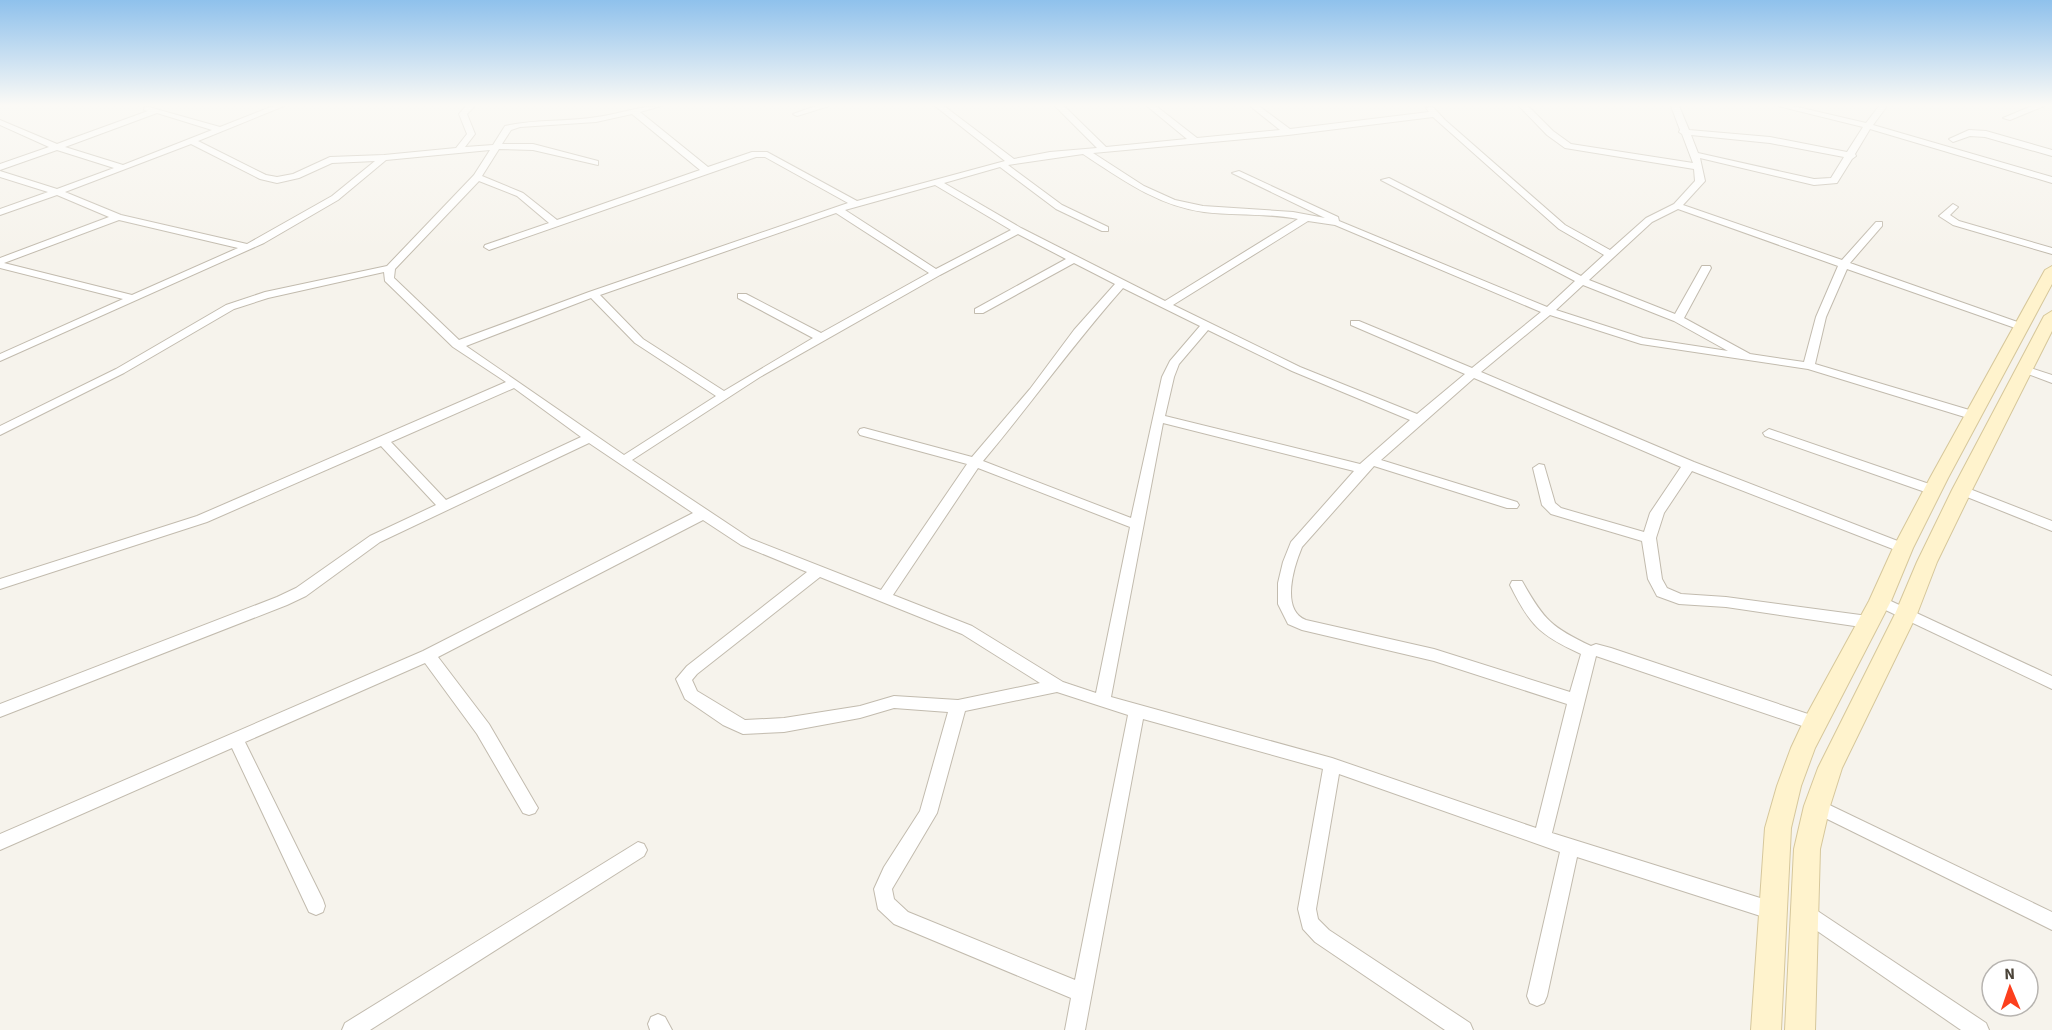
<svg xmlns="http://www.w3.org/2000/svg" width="2052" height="1030" font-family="'Source Sans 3',sans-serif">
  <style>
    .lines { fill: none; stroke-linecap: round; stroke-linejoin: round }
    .minor-casing { stroke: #c2bbae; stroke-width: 2 }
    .secondary-casing { stroke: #d6c79b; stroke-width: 2 }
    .minor { fill: #fff; fill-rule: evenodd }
    .secondary { fill: #fff3cd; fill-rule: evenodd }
  </style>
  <rect width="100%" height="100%" fill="#f6f3ec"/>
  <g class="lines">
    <defs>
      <g id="minor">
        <path d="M 145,106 L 220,127 L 273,106 L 284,106 L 198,141 L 266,175 L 277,177 L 293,174 L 330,157 L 384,155 L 456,148 L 467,134 L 459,114 L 466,106 L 475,106 L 467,114 L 475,134 L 465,147 L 493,145 L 505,126 C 535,119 567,122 597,117 C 619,114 639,106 661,106 L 640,112 L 708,167 L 752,152 L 767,152 L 857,201 L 1005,161 L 935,106 L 944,106 L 1014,159 L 1050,152 L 1097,148 L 1055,106 L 1064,106 L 1106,147 L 1187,139 L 1147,106 L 1156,106 L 1197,138 L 1280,130 L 1250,106 L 1259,106 L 1290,129 L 1429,112 L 1426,108 L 1432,106 L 1445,120 L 1565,225 L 1610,250 L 1646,218 L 1674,204 L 1695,181 L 1694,169 L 1565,148 L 1547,135 L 1519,106 L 1528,106 L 1553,131 L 1571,144 L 1693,163 L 1682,134 L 1679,132 L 1680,130 L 1671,106 L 1679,106 L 1689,130 L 1770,137 L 1847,152 L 1863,127 L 1778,106 L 1793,106 L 1866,123 L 1879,106 L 1887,106 L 1873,125 L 2052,177 L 2052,183 L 1870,129 L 1855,154 L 1856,156 L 1852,159 L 1837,183 L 1814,185 L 1700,158 L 1705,181 L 1683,205 L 1842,260 L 1876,222 L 1882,222 L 1882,226 L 1850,263 L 2026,325 L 2026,329 L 2018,329 L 1847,269 L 1826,317 L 1815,364 L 1976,412 L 1978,415 L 1976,418 L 1968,418 L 1808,369 L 1641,344 L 1550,315 L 1481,372 L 1694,462 L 1908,545 L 1910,548 L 1908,551 L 1898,551 L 1692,471 L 1664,513 L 1656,538 L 1662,579 L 1667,588 L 1681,594 L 1726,597 L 1868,616 L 1873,618 L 1875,622 L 1873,626 L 1868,628 L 1726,607 L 1679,604 L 1657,596 L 1648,579 L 1642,541 L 1551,514 L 1542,505 L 1533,468 L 1539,464 L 1544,465 L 1555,503 L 1561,508 L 1644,532 L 1650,513 L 1681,467 L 1474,378 L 1381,460 L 1517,502 L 1519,505 L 1517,508 L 1507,508 L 1374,466 L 1302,547 C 1294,566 1280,610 1306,620 L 1434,649 L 1570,692 L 1581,654 C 1539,635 1530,625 1510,585 L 1512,581 L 1522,581 C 1544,620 1551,627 1591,646 L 1596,644 L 1611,648 L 1820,718 L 1822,723 L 1820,728 L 1814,730 L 1596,656 L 1552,833 L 1773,902 L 1780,905 L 1782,911 L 1780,917 L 1773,920 L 1577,857 L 1547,996 L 1544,1003 L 1537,1006 L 1530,1003 L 1527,996 L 1560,852 L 1339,774 L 1316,909 L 1318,919 L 1329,930 L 1470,1023 L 1473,1030 L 1445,1030 L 1315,942 L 1303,929 L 1298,909 L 1323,769 L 1143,719 L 1085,1030 L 1065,1030 L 1071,998 L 894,924 L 878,909 L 874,889 L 884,867 L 920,811 L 948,712 L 894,708 L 860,718 L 784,732 L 743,734 L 723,725 L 685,699 L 676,679 L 687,666 L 807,572 L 741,545 L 703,520 L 438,657 L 489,724 L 535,803 L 538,808 L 535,813 L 529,815 L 523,813 L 477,734 L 425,663 L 245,742 L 323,900 L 325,906 L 323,912 L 316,915 L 309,912 L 232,748 L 0,850 L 0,834 L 423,651 L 693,513 L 589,443 L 380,542 L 306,596 L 287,605 L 0,717 L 0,704 L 277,597 L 296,588 L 370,536 L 436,505 L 381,446 L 207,522 L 0,589 L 0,579 L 197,516 L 506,382 L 453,347 L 385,281 L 384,272 L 268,298 L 234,309 L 124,373 L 0,435 L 0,426 L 116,369 L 226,305 L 265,292 L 387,266 L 474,175 L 490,150 L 386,160 L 338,200 L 264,243 L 0,361 L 0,354 L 123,299 L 0,268 L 0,258 L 109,217 L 57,195 L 0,215 L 0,209 L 48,192 L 0,177 L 0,171 L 57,189 L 114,168 L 57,150 L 0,170 L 0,164 L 49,147 L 0,125 L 0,120 L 57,144 L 148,111 L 144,110 ZM 157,113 L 212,130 L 123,165 L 65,147 ZM 632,114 L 700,170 L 557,220 L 523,193 L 482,176 L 499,149 L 533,150 L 598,165 L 598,161 L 533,144 L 502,144 L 511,130 L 520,127 L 596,122 ZM 1433,117 L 1559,229 L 1604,255 L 1581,276 L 1389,178 L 1381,180 L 1575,281 L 1547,307 L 1339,221 L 1338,217 L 1239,171 L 1232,173 L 1325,218 L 1293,212 L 1203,206 L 1175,200 L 1144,186 L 1093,153 L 1288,135 ZM 1691,135 L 1770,143 L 1844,157 L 1831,178 L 1814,179 L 1698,153 ZM 191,144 L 260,179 L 277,183 L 299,178 L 332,163 L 375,161 L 332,196 L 247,244 L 121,215 L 65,192 ZM 1083,154 C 1121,179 1158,206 1204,212 C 1235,216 1267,213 1298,219 L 1165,301 L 1021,228 L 944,183 L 1000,167 L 1056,209 L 1102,231 L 1108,231 L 1108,227 L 1062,205 L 1008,165 ZM 756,157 L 765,157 L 848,203 L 589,292 L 459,340 L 394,278 L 395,269 L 479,181 L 517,196 L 549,223 L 485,245 L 484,247 L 489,250 ZM 935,185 L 1011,230 L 936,269 L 845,210 ZM 1678,209 L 1838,266 L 1816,317 L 1804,362 L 1750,354 L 1684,318 L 1711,268 L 1710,266 L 1702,266 L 1675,314 L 1589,280 L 1652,222 ZM 836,213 L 929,273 L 821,333 L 746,294 L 738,294 L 738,298 L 813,338 L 724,391 L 643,339 L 600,295 ZM 119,220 L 238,248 L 132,295 L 4,263 ZM 1308,221 L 1335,225 L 1541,312 L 1472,368 L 1359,321 L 1351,321 L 1351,325 L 1465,374 L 1417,414 L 1300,367 L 1173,305 ZM 1018,234 L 1066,259 L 975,309 L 975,313 L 983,313 L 1074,263 L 1115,284 L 1074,330 L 1030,389 L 972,457 L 864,428 L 860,429 L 858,432 L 860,435 L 967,464 L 881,590 L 751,539 L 632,460 L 760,377 L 940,275 ZM 1583,285 L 1674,321 L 1728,351 L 1643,338 L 1556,310 ZM 1123,288 L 1200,326 L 1170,361 L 1162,377 L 1131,518 L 983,461 C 1031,404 1074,343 1123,288 ZM 591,298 L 635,343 L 716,396 L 624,455 L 466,346 ZM 1208,330 L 1292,371 L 1410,420 L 1360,464 L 1165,416 L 1174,377 L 1179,364 ZM 514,388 L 581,437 L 446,500 L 391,442 ZM 1163,423 L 1354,471 L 1291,542 L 1283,562 L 1278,583 L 1278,604 L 1288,624 L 1302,630 L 1434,661 L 1567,704 L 1536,828 L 1332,758 L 1111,697 ZM 978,468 L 1130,527 L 1096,693 L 1063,682 L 972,626 L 893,595 ZM 820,577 L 962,634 L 1040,683 L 958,700 L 894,696 L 860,706 L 784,718 L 745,720 L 697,691 L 692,680 L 697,674 ZM 1057,692 L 1128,715 L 1075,980 L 908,912 L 894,899 L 892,889 L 937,813 L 965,711 Z"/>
        <polygon points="816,106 829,106 797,116 793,114"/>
        <polygon points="2032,106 2044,106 2010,120 2003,118"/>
        <polygon points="1969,130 1986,131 2052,150 2052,156 1985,137 1970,136 1953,142 1949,139"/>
        <polygon points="1953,204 1958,207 1950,215 1959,221 2052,248 2052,254 1953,225 1939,216"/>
        <polygon points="2024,366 2052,375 2052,383 2020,371 2018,369"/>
        <polygon points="1769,429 1938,487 1940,490 1938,493 1928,493 1765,436 1763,433"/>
        <polygon points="1962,486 2052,521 2052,531 1957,493 1955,490 1957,487"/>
        <polygon points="1880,596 2052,676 2052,689 1875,605 1873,601 1875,597"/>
        <polygon points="1817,799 2052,912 2052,930 1811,811 1808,806 1811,801"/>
        <polygon points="638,842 644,844 647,850 644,856 370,1030 342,1030 345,1023"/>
        <polygon points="1804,902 1986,1023 1989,1030 1961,1030 1797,917 1795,911 1797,905"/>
        <polygon points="658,1014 665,1017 672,1030 650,1030 648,1024 651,1017"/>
      </g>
      <g id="secondary">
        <polygon points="2052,266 2052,284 1948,478 1913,548 1891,601 1815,748 1801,786 1791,828 1781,1030 1751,1030 1765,828 1777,786 1791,748 1806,716 1869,601 1893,548 1930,478 2045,270"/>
        <polygon points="2052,311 2052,331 1972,490 1937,562 1917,614 1842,768 1830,806 1820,849 1815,1030 1785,1030 1794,849 1804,806 1818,768 1895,614 1917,562 1952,490 2044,316"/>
      </g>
    </defs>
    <use href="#minor" class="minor-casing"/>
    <use href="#secondary" class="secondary-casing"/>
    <use href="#minor" class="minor"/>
    <use href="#secondary" class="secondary"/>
  </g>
  <linearGradient id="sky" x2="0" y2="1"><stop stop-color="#8fc1ec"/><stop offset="0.42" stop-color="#fbfaf6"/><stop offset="1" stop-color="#fbfaf6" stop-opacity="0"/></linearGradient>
  <rect width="2052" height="250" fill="url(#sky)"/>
  <g transform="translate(2010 988) rotate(358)"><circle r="28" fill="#ffffff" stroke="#b7b4b0" stroke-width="1.5"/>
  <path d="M0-4.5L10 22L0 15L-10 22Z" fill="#fc3f1d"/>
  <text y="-9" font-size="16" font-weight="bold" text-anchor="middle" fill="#4b4439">N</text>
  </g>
</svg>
